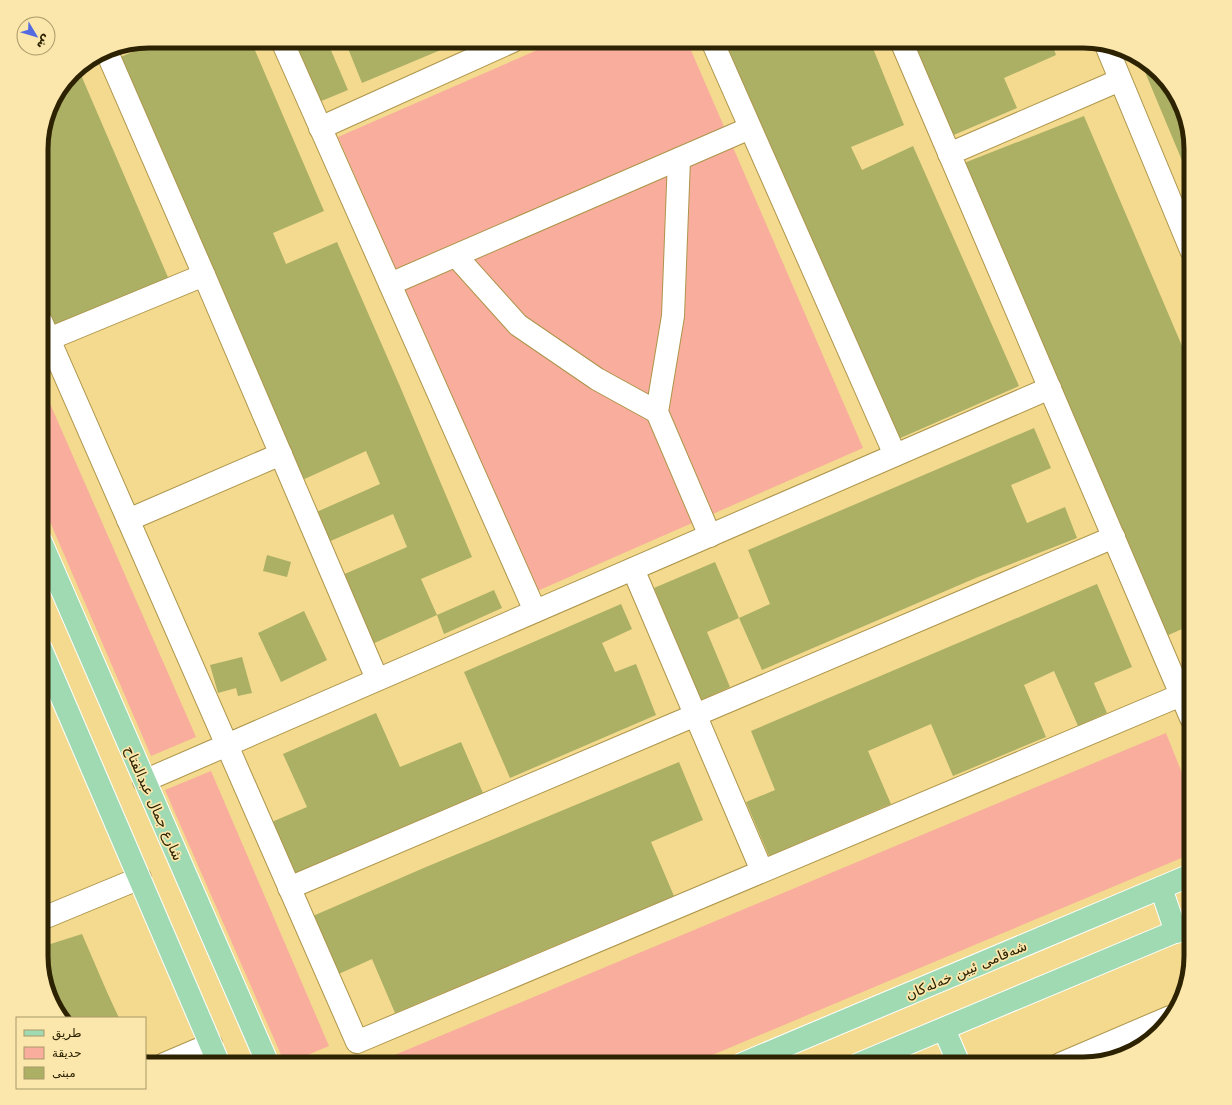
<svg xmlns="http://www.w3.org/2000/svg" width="1232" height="1105" font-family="'DejaVu Sans','Noto Naskh Arabic',sans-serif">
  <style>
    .green { fill: #f9ad9d }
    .building { fill: #abb065 }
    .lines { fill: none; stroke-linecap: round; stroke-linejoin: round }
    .minor-casing { stroke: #ad954b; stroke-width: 24 }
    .major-casing { stroke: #fff; stroke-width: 24 }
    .minor { stroke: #fff; stroke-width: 22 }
    .major { stroke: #a0dab2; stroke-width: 22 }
    .labels { text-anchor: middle; stroke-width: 3.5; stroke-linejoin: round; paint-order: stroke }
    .street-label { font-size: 14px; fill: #2d2303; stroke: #fbe7ac }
    .rim { fill: none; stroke: #2d2303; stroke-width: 5 }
  </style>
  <rect width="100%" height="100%" fill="#f3da8f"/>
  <g class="green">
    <polygon points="558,41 687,41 863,448 535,592 338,137"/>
    <polygon points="41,383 196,737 151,756 41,501"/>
    <polygon points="1166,733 1188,788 1191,787 1191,854 691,1064 373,1064"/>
    <polygon points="211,771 329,1046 286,1064 285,1064 165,790"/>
  </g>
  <g class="building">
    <polygon points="159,41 190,41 193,47 206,41 251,41 324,211 273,233 286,264 337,242 399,384 472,557 421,579 437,615 370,645 340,576 407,547 393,514 326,543 312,514 380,484 366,451 298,482 118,58"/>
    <polygon points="293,41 327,41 348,90 319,102"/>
    <polygon points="345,41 462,41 362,83"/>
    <polygon points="718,41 870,41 904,125 851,147 862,170 913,146 1019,386 896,440"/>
    <polygon points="908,41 1051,41 1056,55 1004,78 1017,108 949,137"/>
    <polygon points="1140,60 1159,72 1183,107 1191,149 1191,182"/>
    <polygon points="78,68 170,282 51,335 41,313 41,142 52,101"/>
    <polygon points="1084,116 1191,367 1191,625 1164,637 964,163"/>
    <polygon points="1034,428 1051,468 1011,485 1027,523 1065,507 1077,538 978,577 762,670 739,618 770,604 748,550"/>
    <polygon points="267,555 291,562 287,577 263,571"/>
    <polygon points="715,562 739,618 707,632 730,687 701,700 654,588"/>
    <polygon points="1097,584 1132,667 1094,683 1107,713 1078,726 1054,671 1024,685 1046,737 953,776 931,724 868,751 891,804 769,856 746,802 775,790 751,731"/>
    <polygon points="494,590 502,608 444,634 437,615"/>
    <polygon points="621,604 632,629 602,643 615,672 636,664 656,715 510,778 464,672"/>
    <polygon points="304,611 327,660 281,682 258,633"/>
    <polygon points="242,657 252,693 238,696 236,688 218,693 210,665"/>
    <polygon points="376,713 400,767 461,742 483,793 290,875 267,824 307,807 283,754"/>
    <polygon points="679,762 703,820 651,842 674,896 395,1013 372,959 332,977 306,919 426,867"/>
    <polygon points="82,934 107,992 119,1018 63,1018 49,998 41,963 41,947"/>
  </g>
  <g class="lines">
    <defs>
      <g id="minor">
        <polyline points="282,41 535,611"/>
        <polyline points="712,41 895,455"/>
        <polyline points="901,41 1191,718"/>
        <polyline points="1106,45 1191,250"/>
        <polyline points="106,50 204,275 377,679"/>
        <polyline points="320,128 513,41"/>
        <polyline points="949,154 1120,80"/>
        <polyline points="679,159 673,316 657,412 710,536"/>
        <polyline points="456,256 518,325 597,379 657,412"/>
        <polyline points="390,284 750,128"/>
        <polyline points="41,321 357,1042 1181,695"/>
        <polyline points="49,339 204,275"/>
        <polyline points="128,520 281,454"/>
        <polyline points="633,569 762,871"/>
        <polyline points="144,781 1050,388"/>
        <polyline points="289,888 1114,537"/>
        <polyline points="41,919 140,878"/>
        <polyline points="164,1064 211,1044"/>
        <polyline points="1060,1064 1170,1017"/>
      </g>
      <g id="major">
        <polyline points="41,542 268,1064"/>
        <polyline points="41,649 219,1064"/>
        <polyline points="1161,888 1176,932"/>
        <polyline points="944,1029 959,1064"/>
        <polyline points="742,1064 1191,875"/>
        <polyline points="859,1064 1191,925"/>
      </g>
    </defs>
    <use href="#minor" class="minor-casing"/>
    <use href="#major" class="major-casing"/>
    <use href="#minor" class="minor"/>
    <use href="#major" class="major"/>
  </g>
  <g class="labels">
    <g class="street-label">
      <text transform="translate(154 803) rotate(66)" y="5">شارع جمال عبدالفتاح</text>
      <text transform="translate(966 970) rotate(-23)" y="5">شەقامی ئیبن خەلەکان</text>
    </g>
  </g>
  <path d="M0 0H1232V1105H0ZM149 48H1083A101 101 0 0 1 1184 149V956A101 101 0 0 1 1083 1057H149A101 101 0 0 1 48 956V149A101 101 0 0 1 149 48Z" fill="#fbe7ac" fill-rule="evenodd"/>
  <path class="rim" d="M149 48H1083A101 101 0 0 1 1184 149V956A101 101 0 0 1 1083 1057H149A101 101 0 0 1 48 956V149A101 101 0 0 1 149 48Z"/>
  <rect x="16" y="1017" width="130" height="72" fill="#fbe7ac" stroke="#a99968"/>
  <rect x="24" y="1030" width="20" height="6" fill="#a0dab2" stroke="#a99968"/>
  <text x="52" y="1037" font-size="12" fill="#2d2303">طريق</text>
  <rect x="24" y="1047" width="20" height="12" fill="#f9ad9d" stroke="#a99968"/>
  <text x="52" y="1057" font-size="12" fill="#2d2303">حديقة</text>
  <rect x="24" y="1067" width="20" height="12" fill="#abb065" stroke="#a99968"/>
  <text x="52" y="1077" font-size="12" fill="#2d2303">مبنى</text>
  <g transform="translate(36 36) rotate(128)"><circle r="19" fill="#fbe7ac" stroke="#a99968"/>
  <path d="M0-3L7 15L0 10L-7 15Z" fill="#546ae0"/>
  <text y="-6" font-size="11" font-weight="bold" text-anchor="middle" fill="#2d2303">ش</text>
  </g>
</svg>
